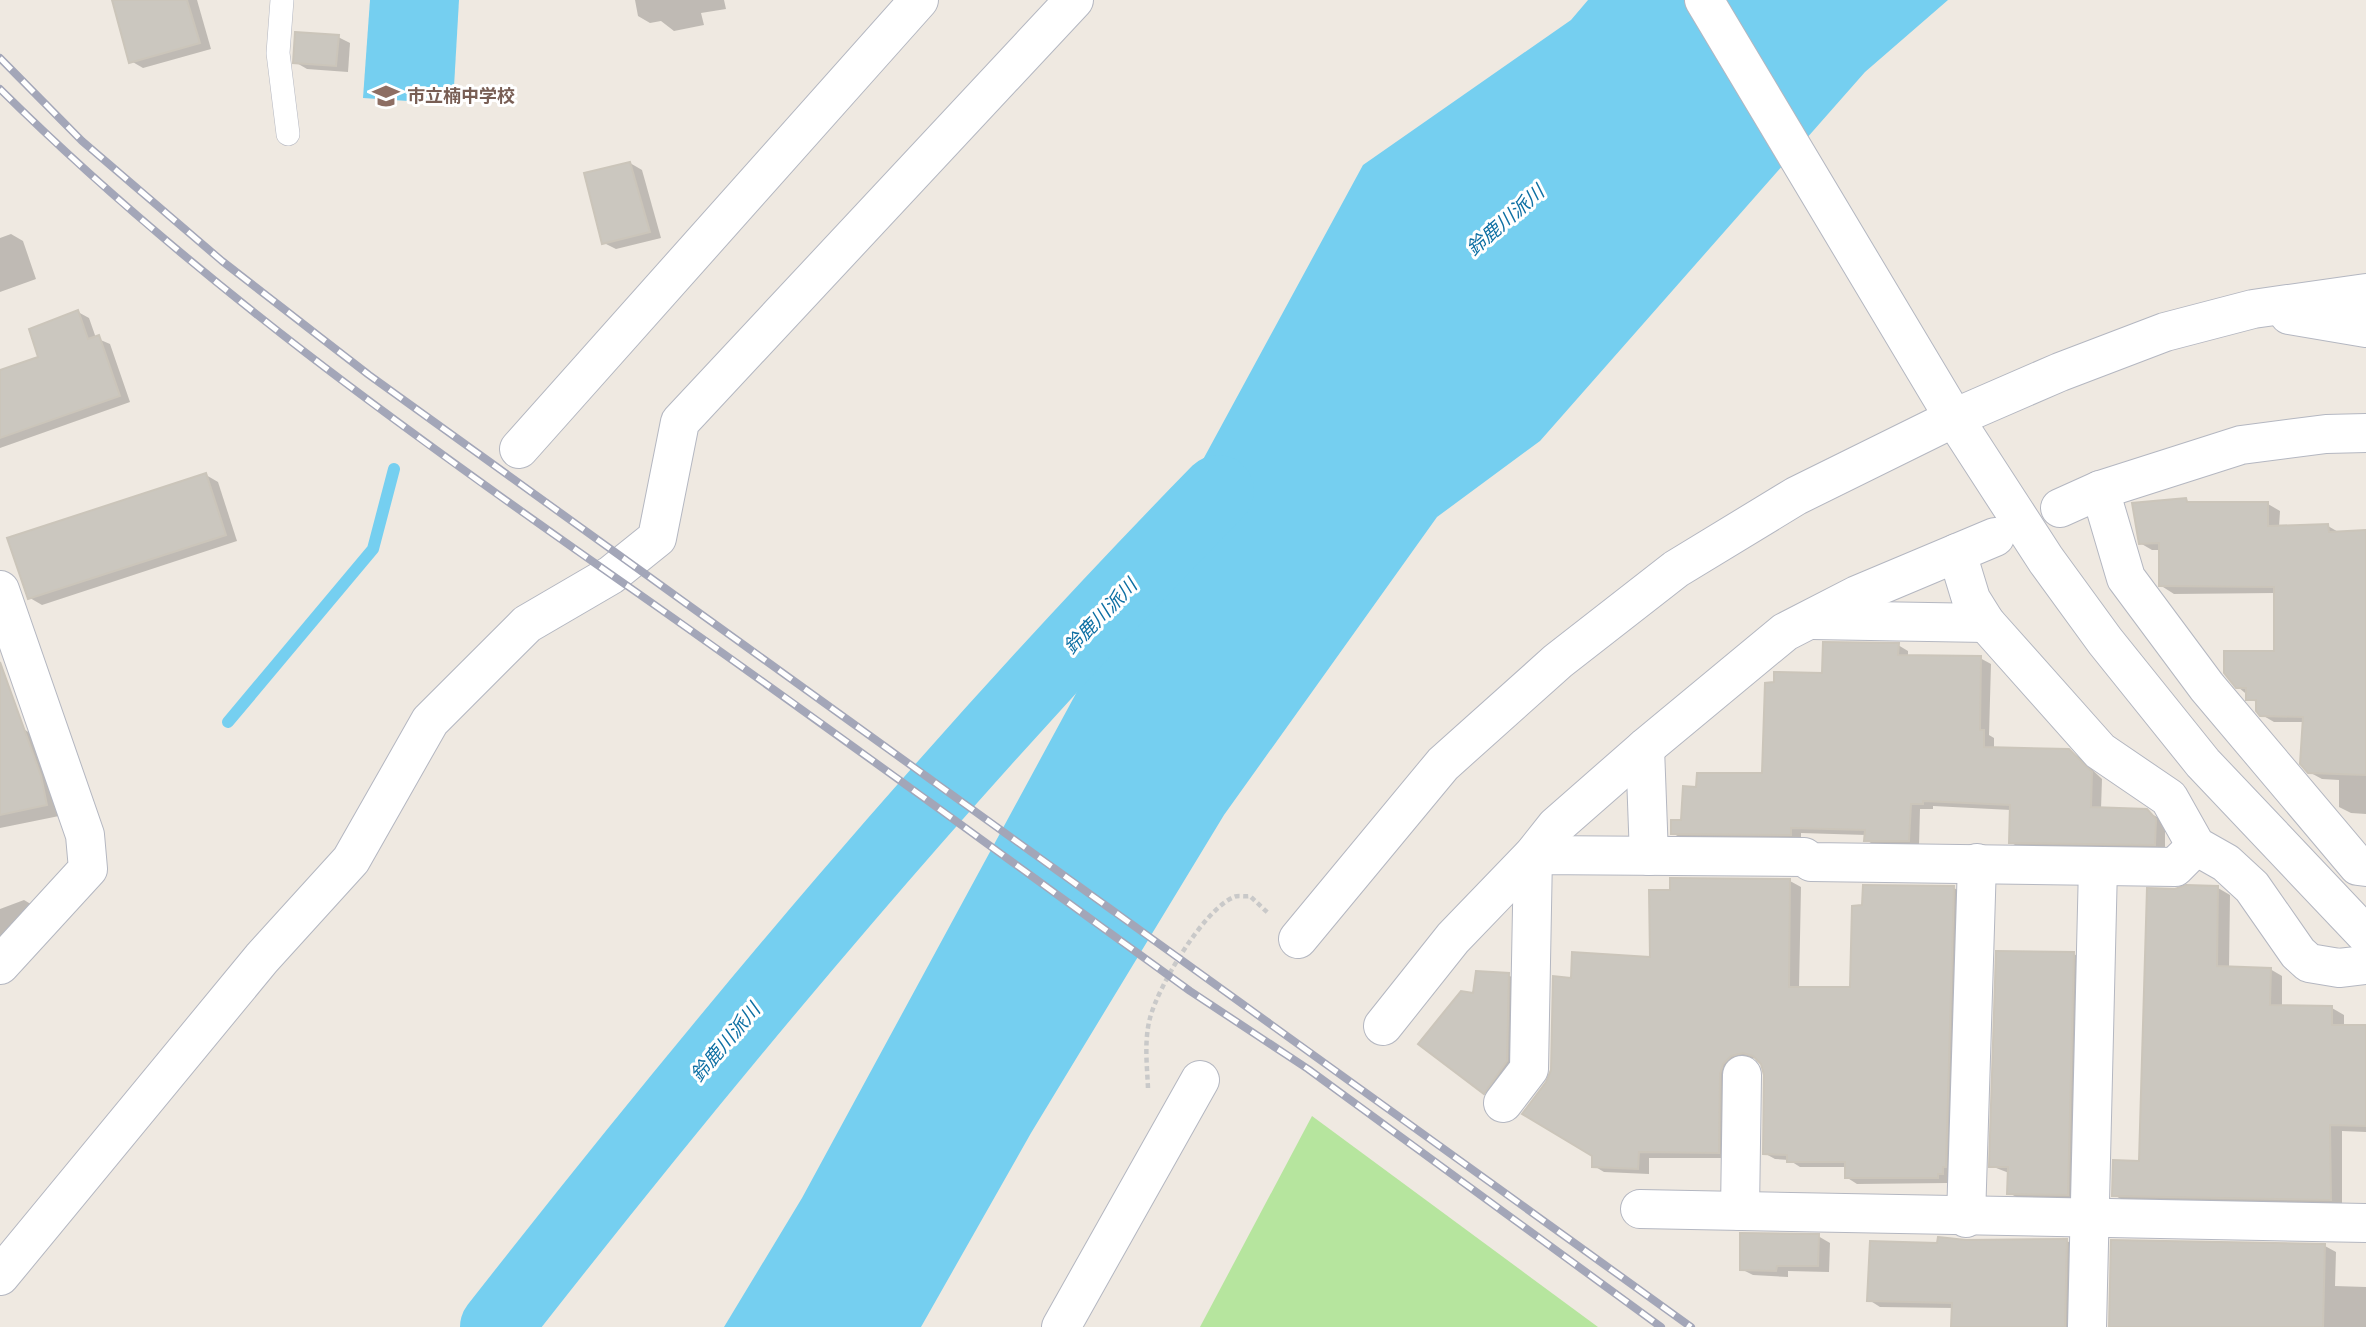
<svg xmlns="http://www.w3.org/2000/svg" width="2366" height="1327" font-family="Barlow,'Noto Sans JP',sans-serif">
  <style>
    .green { fill: #b6e59e }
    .water { fill: #75cff0 }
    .shadow { fill: #0003 }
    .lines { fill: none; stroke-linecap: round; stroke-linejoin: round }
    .stream { stroke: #75cff0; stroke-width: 12 }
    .river { stroke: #75cff0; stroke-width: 72 }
    .building { fill: #cbc7bf; stroke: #cbc5ba; stroke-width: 2 }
    .service-casing { stroke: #b4b7c1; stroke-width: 24 }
    .minor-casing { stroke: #b4b7c1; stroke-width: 40 }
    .tertiary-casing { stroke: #b4b7c1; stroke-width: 40 }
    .path { stroke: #c9c9c9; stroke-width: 4.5; stroke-dasharray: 5 3.5; stroke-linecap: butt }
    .service { stroke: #fff; stroke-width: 23 }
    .minor { stroke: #fff; stroke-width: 38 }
    .tertiary { stroke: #fff; stroke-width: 38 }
    .rail-casing { stroke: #a3a6b8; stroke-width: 8 }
    .rail { stroke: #fff; stroke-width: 5; stroke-dasharray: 16; stroke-linecap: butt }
    .labels { text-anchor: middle; stroke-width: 6; stroke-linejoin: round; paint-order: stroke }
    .education-label { font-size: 18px; font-weight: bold; fill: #785e54; stroke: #fff; text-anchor: start }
    .water-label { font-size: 19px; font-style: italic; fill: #0d6fa3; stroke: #fff }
  </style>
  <rect width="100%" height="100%" fill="#efe9e1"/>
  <polygon class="green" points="1312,1116 1598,1327 1200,1327"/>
  <g class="water">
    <polygon points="370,0 459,0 453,104 363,98"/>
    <polygon points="1588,0 1948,0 1865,72 1540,441 1437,517 1224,815 1031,1133 921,1327 724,1327 802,1198 1363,165 1571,20"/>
  </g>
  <g class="shadow">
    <polygon points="113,0 197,0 211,49 143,68 131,61"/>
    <polygon points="635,0 724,0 726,9 701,13 704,25 674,31 661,21 650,23 638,16"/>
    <polygon points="338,37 350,43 348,72 307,69 295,62"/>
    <polygon points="630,163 642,170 661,238 616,249 604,243"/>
    <polygon points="11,234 23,241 36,279 0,292 0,238"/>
    <polygon points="78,312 89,318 96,338 110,344 130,402 0,448 0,372 41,358"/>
    <polygon points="206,475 218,482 237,541 42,605 30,598"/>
    <polygon points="2186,500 2193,504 2268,504 2280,511 2279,527 2328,526 2340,533 2366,532 2366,814 2351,813 2339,807 2339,780 2322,779 2309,772 2304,722 2274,722 2262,715 2258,704 2238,687 2276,653 2275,593 2174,594 2163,587 2161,550 2152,550 2140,543"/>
    <polygon points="1898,645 1908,651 1908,657 1980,658 1991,664 1989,735 1994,738 1994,749 2068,751 2079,757 2102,779 2101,809 2146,811 2157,817 2165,826 2165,850 2020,848 2010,842 2011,810 1933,806 1933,809 1920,809 1919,846 1876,846 1866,840 1866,835 1801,833 1801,840 1683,839 1672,833 1683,821 1698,789 1764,775 1824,675"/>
    <polygon points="25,730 43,741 64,815 0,828 0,735"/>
    <polygon points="1790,881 1801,887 1799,988 1852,989 1954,888 1965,894 1948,1183 1857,1184 1846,1177 1847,1167 1800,1167 1789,1160 1775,1159 1764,1153 1766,1074 1762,1063 1755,1058 1742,1062 1729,1158 1649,1158 1649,1174 1604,1172 1594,1166 1594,1155 1548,1083 1573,979 1651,959 1672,891"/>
    <polygon points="2218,888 2230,895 2229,968 2270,969 2282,976 2282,1007 2332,1008 2344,1015 2344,1027 2366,1027 2366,1132 2342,1131 2342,1206 2126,1202 2114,1195 2140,1163"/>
    <polygon points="24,900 39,909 0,952 0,909"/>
    <polygon points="2074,954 2084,960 2079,1201 2020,1199 2009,1193 2009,1173 1991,1166"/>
    <polygon points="1508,975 1517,980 1516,1067 1494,1097 1485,1092 1475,995"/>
    <polygon points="1818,1236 1830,1243 1829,1272 1788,1271 1788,1277 1753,1275 1741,1269"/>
    <polygon points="2067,1241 2078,1247 2076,1327 1953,1327 1953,1308 1880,1307 1869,1300 1939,1244"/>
    <polygon points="2325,1246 2336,1252 2335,1286 2366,1287 2366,1327 2111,1327"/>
  </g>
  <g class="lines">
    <polyline class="stream" points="228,722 373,549 394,469"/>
    <path class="river" d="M 496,1327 C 723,1037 960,755 1218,491"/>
  </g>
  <g class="building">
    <polygon points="112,0 187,0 200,43 129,63"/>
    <polygon points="295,32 339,35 336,66 293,63"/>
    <polygon points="630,162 650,232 602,244 584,173"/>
    <polygon points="78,310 88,339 99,335 120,396 0,438 0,370 38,357 29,329"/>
    <polygon points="206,473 226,535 28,599 7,538"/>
    <polygon points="2186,498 2187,502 2268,502 2268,526 2328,524 2329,532 2366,530 2366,775 2308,773 2300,764 2303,717 2260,716 2256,711 2256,700 2246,700 2246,688 2236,688 2224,673 2224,651 2274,651 2274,587 2159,586 2159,543 2139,544 2132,503"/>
    <polygon points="1823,642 1899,643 1898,655 1981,656 1980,730 1984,730 1984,747 2069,749 2092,772 2091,807 2147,809 2156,819 2155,845 2009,843 2010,805 1923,801 1923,804 1911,804 1909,841 1864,841 1865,830 1791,828 1791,835 1671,834 1671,820 1681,820 1683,786 1696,787 1697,773 1762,773 1765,683 1774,682 1774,672 1822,673"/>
    <polygon points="0,662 41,776 47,805 0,815"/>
    <polygon points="1670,878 1790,879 1789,987 1850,987 1852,906 1862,905 1863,885 1954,886 1946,1167 1943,1167 1943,1174 1938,1174 1938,1178 1845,1178 1845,1162 1787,1162 1787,1155 1763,1154 1764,1075 1761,1064 1753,1056 1743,1053 1731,1056 1723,1064 1720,1074 1719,1153 1639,1152 1638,1169 1592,1167 1592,1156 1522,1114 1546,1082 1551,1070 1553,976 1571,978 1572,952 1650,957 1649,890 1670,890"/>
    <polygon points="2186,885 2218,886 2217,966 2271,968 2270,1005 2332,1006 2332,1025 2366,1025 2366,1126 2330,1125 2331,1200 2112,1196 2113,1160 2139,1161 2147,888 2175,889"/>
    <polygon points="1996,951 2074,952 2068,1195 2007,1194 2008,1167 1989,1167"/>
    <polygon points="1476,971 1509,973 1507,1061 1484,1094 1418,1044 1461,991 1473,993"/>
    <polygon points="1740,1233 1819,1234 1818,1266 1777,1266 1776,1271 1740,1270"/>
    <polygon points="1938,1237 1966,1240 2067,1239 2065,1327 1951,1327 1952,1303 1867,1301 1870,1241 1937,1243"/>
    <polygon points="2111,1240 2325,1244 2323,1327 2109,1327"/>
  </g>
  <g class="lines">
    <defs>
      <polyline id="service" points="282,0 278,53 288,134"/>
      <g id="minor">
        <polyline points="2289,315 2366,328"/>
        <polyline points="519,449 919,0"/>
        <polyline points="2100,490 2126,578 2207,687 2358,866 2366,867"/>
        <polyline points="2060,508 2100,490 2241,445 2326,434 2366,433"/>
        <polyline points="1957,553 1971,599 1986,623 2100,751 2169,798 2196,846 2226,863 2252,887 2298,953 2309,963 2339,968 2366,965"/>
        <polyline points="0,590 85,835 88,869 0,965"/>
        <polyline points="1813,620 1986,623"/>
        <polyline points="1645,748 1649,856"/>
        <polyline points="1298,939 1443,764 1558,661 1676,569 1796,496 1954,418 2060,372 2165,332 2253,309 2366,293"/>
        <polyline points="1383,1026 1453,938 1533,855 1556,826 1645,748 1785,632 1857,595 1995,537"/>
        <polyline points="1503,1103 1529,1069 1533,855 1804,857 1811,862 2175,867 2196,846"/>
        <polyline points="1640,1209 2366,1223"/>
        <polyline points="1740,1211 1742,1075"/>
        <polyline points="1966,1218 1977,863"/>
        <polyline points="0,1276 262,958 351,860 430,721 527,624 611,575 657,538 680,422 1074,0"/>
        <polyline points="1061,1327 1200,1080"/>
        <polyline points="2087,1327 2098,866"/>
      </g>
      <polyline id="tertiary" points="1704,0 1954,418 2046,560 2105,641 2203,763 2366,935"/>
    </defs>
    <use href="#service" class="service-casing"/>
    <use href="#minor" class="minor-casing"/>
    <use href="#tertiary" class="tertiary-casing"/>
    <path class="path" d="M 1148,1088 C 1147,1065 1144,1041 1150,1018 C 1158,987 1203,910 1234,897 C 1238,895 1245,897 1250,896 L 1268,913"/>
    <use href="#service" class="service"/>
    <use href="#minor" class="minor"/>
    <use href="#tertiary" class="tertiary"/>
    <defs>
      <g id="rail">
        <polyline points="0,58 82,141 222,261 369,375 1691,1327"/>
        <path d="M 0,89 C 190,277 410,434 629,587 C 818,719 1003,856 1190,991 L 1308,1069 L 1661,1327"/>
      </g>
    </defs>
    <use href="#rail" class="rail-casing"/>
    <use href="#rail" class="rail"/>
  </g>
  <defs>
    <symbol id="school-bare" viewBox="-9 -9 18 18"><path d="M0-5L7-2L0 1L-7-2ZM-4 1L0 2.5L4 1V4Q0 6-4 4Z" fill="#8d6e63" stroke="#fff" stroke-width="2.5" paint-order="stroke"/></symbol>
  </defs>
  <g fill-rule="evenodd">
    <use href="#school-bare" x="367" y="77" width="38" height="38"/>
  </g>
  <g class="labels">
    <g class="education-label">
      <text x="407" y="102">市立楠中学校</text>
    </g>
    <g class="water-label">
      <text transform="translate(1505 220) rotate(-41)" y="7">鈴鹿川派川</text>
      <text transform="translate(1100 616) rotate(-46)" y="7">鈴鹿川派川</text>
      <text transform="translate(725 1042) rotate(-50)" y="7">鈴鹿川派川</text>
    </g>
  </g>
</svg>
